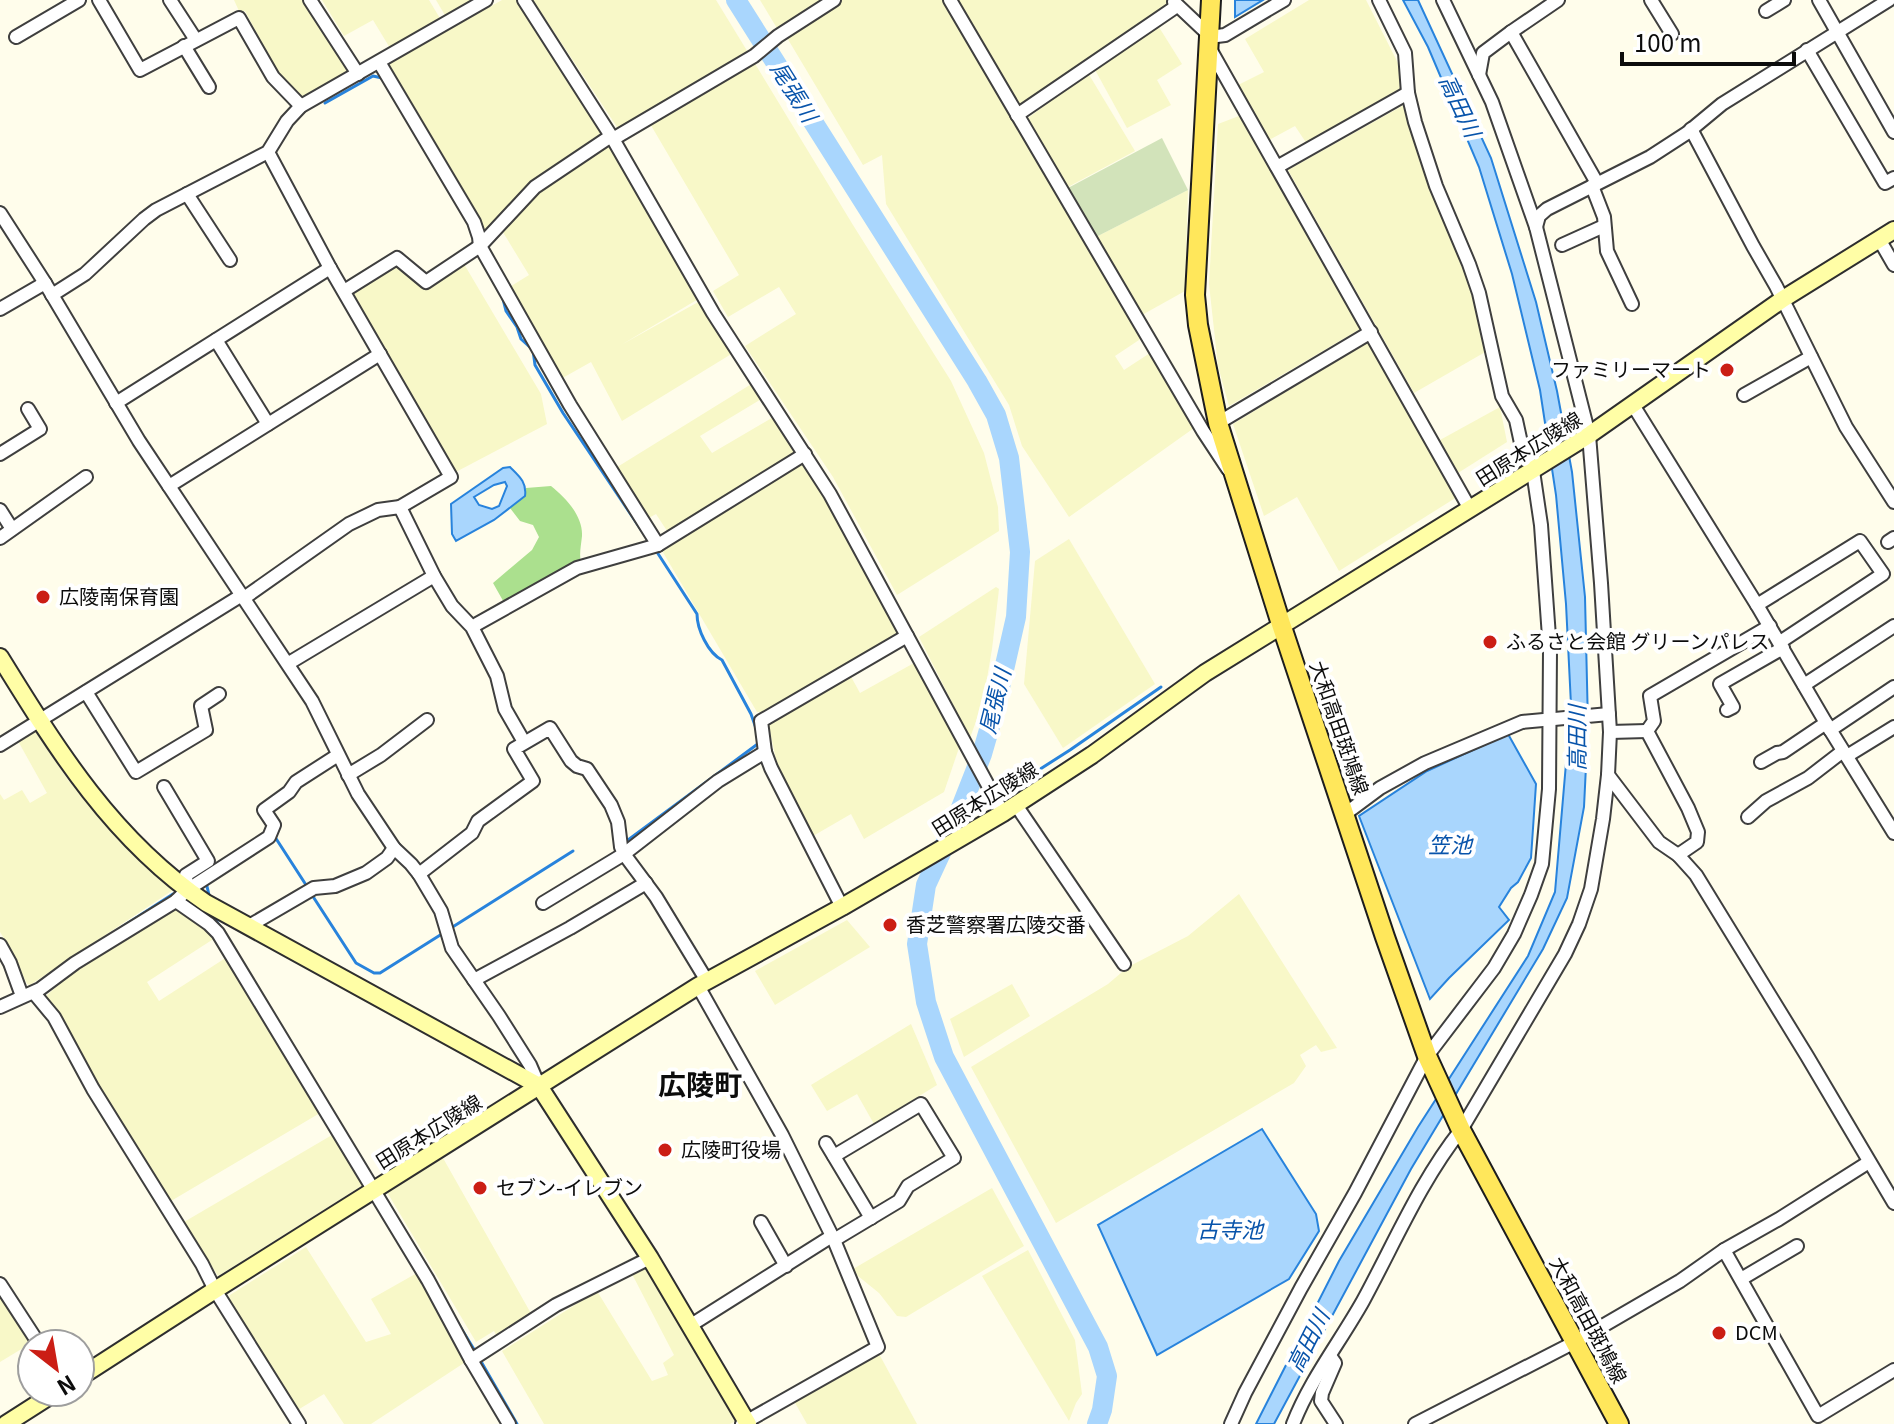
<svg xmlns="http://www.w3.org/2000/svg" width="1894" height="1424" font-family="Georgia,'Noto Sans JP',serif">
  <style>
    .farmland { fill: #f8f8c8 }
    .forest { fill: #abe08e }
    .cemetery { fill: #d2e3ba }
    .water { fill: #a9d6fd; stroke: #2883dc; stroke-width: 2; fill-rule: evenodd }
    .lines { fill: none; stroke-linecap: round; stroke-linejoin: round }
    .stream { stroke: #2883dc; stroke-width: 3 }
    .river { stroke: #a9d6fd; stroke-width: 20 }
    .street-casing { stroke: #3f3f3f; stroke-width: 16 }
    .secondary-casing { stroke: #2e2e2e; stroke-width: 20 }
    .primary-casing { stroke: #1d1d1d; stroke-width: 22 }
    .street { stroke: #fff; stroke-width: 12 }
    .secondary { stroke: #fffea6; stroke-width: 16 }
    .primary { stroke: #ffe75b; stroke-width: 18 }
    .poi-dot { fill: #cb1e15; stroke: #fff; stroke-width: 3 }
    .labels { text-anchor: middle; stroke-width: 8; stroke-linejoin: round; paint-order: stroke }
    .poi-label { font-size: 20px; fill: #0c0c0c; stroke: #fff; text-anchor: start }
    .street-label { font-size: 20px; fill: #0c0c0c; stroke: #fff }
    .water-label { font-size: 22px; font-style: italic; fill: #0854ab; stroke: #fff }
    .district-label { font-size: 28px; font-weight: bold; fill: #0c0c0c; stroke: #fff }
  </style>
  <rect width="100%" height="100%" fill="#fffdeb"/>
  <g class="farmland">
    <polygon points="234,0 306,0 351,70 303,98 278,73 245,11 239,11"/>
    <polygon points="322,0 429,0 441,20 390,48 373,20 344,36"/>
    <polygon points="436,0 476,0 446,17"/>
    <polygon points="502,0 518,0 605,133 486,231 386,65"/>
    <polygon points="533,0 716,0 749,54 619,130"/>
    <polygon points="760,0 827,0 778,30"/>
    <polygon points="842,0 944,0 1142,338 1115,356 1124,370 1150,353 1194,428 1069,517 1022,446 1009,405 886,204 882,155 863,165 786,36"/>
    <polygon points="957,0 1167,0 1169,4 1020,107"/>
    <polygon points="1309,0 1366,0 1402,71 1404,88 1307,144 1295,126 1269,140 1238,85 1264,72 1245,39"/>
    <polygon points="1157,24 1182,64 1157,80 1171,105 1127,128 1094,68"/>
    <polygon points="754,62 853,225 951,381 984,453 998,507 999,531 897,595 833,477 745,346 796,314 779,287 728,317 713,291 739,275 649,122"/>
    <polygon points="1088,73 1135,151 1068,187 1028,118"/>
    <polygon points="1404,105 1437,200 1472,282 1487,351 1414,393 1288,170"/>
    <polygon points="1239,116 1360,329 1229,406 1218,366 1209,284 1218,124"/>
    <polygon points="608,144 700,298 621,345 700,301 733,353 622,421 591,362 559,380 508,288 529,275 501,229 534,195"/>
    <polygon points="1188,190 1185,291 1142,315 1096,237"/>
    <polygon points="464,264 541,394 547,424 452,474 351,293 394,265 426,289"/>
    <polygon points="1368,342 1457,497 1339,571 1297,497 1264,516 1233,424"/>
    <polygon points="753,383 763,398 700,436 712,453 775,416 799,453 669,534 656,514 647,519 614,469"/>
    <polygon points="1500,407 1507,442 1458,473 1440,440"/>
    <polygon points="803,459 900,634 769,712 757,712 661,549"/>
    <polygon points="1069,539 1155,684 1063,748 1024,684 1035,561"/>
    <polygon points="996,587 999,589 992,649 983,702 970,738 919,637"/>
    <polygon points="914,663 960,745 944,792 864,839 851,814 813,836 777,764 768,722 849,673 860,693"/>
    <polygon points="35,731 68,780 132,854 173,890 30,985 27,984 11,949 0,932 0,794 4,800 22,790 30,803 47,793 18,741"/>
    <polygon points="1239,894 1337,1048 1321,1052 1316,1045 1300,1055 1306,1066 1294,1083 1056,1223 971,1067 1108,984 1128,967 1188,936"/>
    <polygon points="175,909 205,927 215,938 147,982 159,1001 227,957 320,1113 171,1201 99,1087 46,996 67,977 127,938"/>
    <polygon points="847,920 870,947 775,1005 755,971"/>
    <polygon points="1012,984 1030,1016 964,1057 950,1019"/>
    <polygon points="911,1024 937,1085 874,1124 857,1094 827,1111 811,1085"/>
    <polygon points="332,1135 363,1185 218,1276 184,1222"/>
    <polygon points="443,1158 533,1317 499,1340 494,1331 476,1342 387,1192"/>
    <polygon points="992,1188 1024,1246 906,1317 897,1316 879,1293 858,1276 853,1269"/>
    <polygon points="306,1247 366,1342 391,1334 371,1299 417,1273 467,1361 371,1424 344,1424 324,1394 296,1411 229,1298 230,1295"/>
    <polygon points="1028,1250 1075,1340 1082,1394 1076,1403 1069,1421 982,1276"/>
    <polygon points="646,1266 737,1420 730,1424 544,1424 502,1351 597,1291 652,1381 668,1375 663,1363 674,1355 632,1274"/>
    <polygon points="0,1290 33,1342 0,1362"/>
    <polygon points="878,1352 917,1424 807,1424 794,1401"/>
  </g>
  <path class="forest" d="M 551,486 C 566,498 583,516 582,536 C 581,546 579,554 581,563 L 506,606 L 493,583 L 532,550 L 539,537 L 533,525 L 520,521 L 510,508 L 524,496 L 526,488 Z"/>
  <polygon class="cemetery" points="1162,138 1188,190 1096,237 1068,188"/>
  <g class="water">
    <polygon points="1235,0 1263,0 1235,17"/>
    <polygon points="1403,0 1418,0 1491,158 1536,302 1557,391 1572,472 1585,597 1588,725 1584,807 1567,898 1543,949 1411,1169 1274,1424 1256,1424 1339,1261 1418,1127 1528,956 1555,892 1571,705 1566,604 1556,495 1540,390 1512,274 1479,167 1428,47"/>
    <path d="M 510,467 C 519,476 527,482 525,496 L 494,520 L 456,541 L 452,534 L 451,504 L 503,468 ZM 505,482 L 507,486 L 499,506 L 492,509 L 479,505 L 474,497 L 494,485 Z"/>
    <polygon points="1508,734 1536,784 1531,858 1518,882 1511,888 1499,907 1509,920 1449,978 1430,999 1359,816 1427,771"/>
    <polygon points="1262,1129 1316,1214 1319,1231 1289,1279 1157,1355 1098,1225"/>
  </g>
  <g class="lines">
    <g class="stream">
      <polyline points="325,103 373,76 382,78"/>
      <polyline points="503,299 506,311 517,327 521,339 533,350 535,365 563,413 650,543"/>
      <path d="M 655,549 L 697,614 C 697,629 708,653 722,660 L 751,714 L 757,731"/>
      <polyline points="998,796 1070,750 1161,687"/>
      <polyline points="957,818 991,799"/>
      <polyline points="272,836 275,837 308,888"/>
      <polyline points="628,840 759,743"/>
      <polyline points="206,882 209,895"/>
      <polyline points="312,895 356,963 374,973 380,973 445,932"/>
      <polyline points="196,908 215,919 221,928"/>
      <polyline points="122,927 173,894 176,896"/>
      <polyline points="451,928 573,851"/>
      <polyline points="456,1320 475,1351"/>
      <polyline points="479,1358 517,1424"/>
    </g>
    <polyline class="river" points="736,0 977,381 996,415 1009,458 1020,552 1016,617 995,709 982,754 957,818 926,885 917,944 926,1002 944,1057 1098,1347 1107,1376 1102,1410 1097,1424"/>
    <defs>
      <g id="street">
        <polyline points="99,0 140,70 239,18 273,77 301,106"/>
        <polyline points="170,0 196,40"/>
        <polyline points="310,0 358,74"/>
        <polyline points="524,0 613,139 713,313 830,494 1003,813"/>
        <polyline points="950,0 1203,431 1228,469"/>
        <polyline points="1651,0 1672,34"/>
        <polyline points="1819,0 1894,132"/>
        <polyline points="1174,2 1209,35 1217,36 1225,35 1284,0"/>
        <polyline points="1766,11 1784,0"/>
        <polyline points="1511,32 1597,183"/>
        <polyline points="16,37 79,0"/>
        <polyline points="184,46 209,87"/>
        <polyline points="1210,49 1470,509"/>
        <polyline points="1807,50 1885,183 1894,178"/>
        <polyline points="379,62 474,222 479,237 480,246 570,405 658,545"/>
        <polyline points="1479,75 1483,53 1511,32 1558,0"/>
        <polyline points="1017,115 1177,6"/>
        <polyline points="1691,129 1753,246 1776,286 1846,427 1894,502"/>
        <polyline points="613,139 754,56 778,36 834,0"/>
        <polyline points="1277,167 1408,93"/>
        <polyline points="1592,186 1604,217 1607,251 1632,304"/>
        <polyline points="187,194 230,260"/>
        <polyline points="0,213 45,283 139,441 312,701 358,794 394,848 411,864 419,874 441,911 452,948 499,1016 530,1065 539,1086"/>
        <polyline points="1536,227 1539,216 1547,209 1650,157 1687,133 1722,104 1889,0"/>
        <polyline points="1879,239 1894,265"/>
        <polyline points="1562,245 1604,226"/>
        <polyline points="344,291 397,258 426,282 480,246 535,187 611,136"/>
        <polyline points="52,295 85,274 144,219 156,210 268,152 287,121 301,106 486,0"/>
        <polyline points="0,309 45,283"/>
        <polyline points="216,340 268,424"/>
        <polyline points="1744,395 1811,357"/>
        <polyline points="116,403 330,268"/>
        <polyline points="1633,405 1757,605 1826,723 1894,833"/>
        <polyline points="1218,423 1371,332"/>
        <polyline points="0,454 40,429 28,409"/>
        <polyline points="169,486 380,354"/>
        <polyline points="400,507 434,576 452,606 472,627 497,676 505,709 524,742"/>
        <polyline points="0,510 12,529"/>
        <polyline points="0,538 86,477"/>
        <polyline points="1888,542 1894,538"/>
        <polyline points="244,598 349,524 378,510 400,507 451,477 330,268 268,152"/>
        <polyline points="1757,605 1860,541 1883,574 1780,642"/>
        <polyline points="477,624 577,568 658,545 805,454"/>
        <polyline points="289,663 434,576"/>
        <polyline points="1804,685 1894,626"/>
        <polyline points="86,692 136,772 206,730 201,706 219,694"/>
        <polyline points="1727,710 1733,707 1720,684 1783,648"/>
        <polyline points="1830,730 1894,687"/>
        <polyline points="1647,731 1654,721 1650,696 1770,626"/>
        <polyline points="1647,731 1688,808 1698,832 1697,842 1678,855"/>
        <polyline points="1610,732 1647,731"/>
        <polyline points="0,745 242,595"/>
        <polyline points="1847,756 1894,727"/>
        <polyline points="1761,762 1777,753 1783,752 1826,723"/>
        <polyline points="348,775 381,755 427,720"/>
        <polyline points="1608,775 1659,842 1678,855 1696,875 1807,1056 1894,1203"/>
        <polyline points="164,787 208,861 186,875 187,890"/>
        <polyline points="1016,805 1124,964"/>
        <polyline points="1345,814 1380,788 1425,763 1522,722 1609,714"/>
        <polyline points="1748,817 1766,801 1808,778 1843,751"/>
        <polyline points="419,874 472,833 478,821 533,781 514,749 550,728 571,761 577,766 587,769 611,805 618,822 621,847 624,854 656,897 707,981"/>
        <polyline points="176,901 209,924 218,933 428,1280 471,1360 509,1424"/>
        <polyline points="543,903 624,854 718,781 765,752"/>
        <polyline points="842,907 771,768 765,752 761,721 907,636"/>
        <polyline points="249,926 314,888 335,886 366,873 387,858 394,848"/>
        <polyline points="0,945 10,963 22,996"/>
        <polyline points="474,980 570,928 646,883"/>
        <polyline points="698,986 782,1135 834,1240 878,1347 742,1424"/>
        <polyline points="34,993 54,1017 93,1089 202,1264 215,1290 299,1424"/>
        <polyline points="0,1007 40,989 75,963 176,901 187,890 269,837 274,825 264,810 289,792 296,782 338,755"/>
        <polyline points="826,1143 871,1218"/>
        <polyline points="834,1156 921,1104 954,1158 908,1186 899,1201 834,1240"/>
        <polyline points="761,1222 786,1266"/>
        <polyline points="1724,1250 1818,1416 1894,1370"/>
        <polyline points="1741,1279 1797,1246"/>
        <polyline points="0,1284 39,1344"/>
        <polyline points="691,1325 832,1236"/>
        <polyline points="1330,1356 1335,1363 1322,1393 1321,1401 1336,1424"/>
        <polyline points="471,1360 556,1305 650,1258"/>
        <polyline points="1231,1424 1245,1393 1301,1288 1355,1193 1427,1056 1494,968 1514,934 1531,895 1542,864 1549,789 1550,651 1541,525 1533,471 1521,443 1516,420 1502,396 1479,293 1469,264 1436,186 1415,122 1408,93 1405,53 1379,0"/>
        <path d="M 1293,1424 C 1310,1380 1340,1342 1363,1301 C 1394,1244 1421,1180 1461,1130 L 1565,954 L 1579,924 L 1591,889 L 1603,819 L 1608,775 L 1610,732 L 1601,583 L 1589,435 L 1536,227 L 1492,102 L 1443,0"/>
        <polyline points="1415,1424 1575,1342 1680,1281 1724,1250 1779,1219 1869,1162"/>
      </g>
      <g id="secondary">
        <path d="M 0,657 C 58,751 113,840 206,903 L 539,1086 L 650,1258 L 748,1424"/>
        <polyline points="80,1377 215,1290 698,986 842,907 1003,813 1092,755 1205,673 1589,435 1783,299 1894,230"/>
        <polyline points="6,1424 56,1392"/>
      </g>
      <polyline id="primary" points="1211,0 1195,295 1198,325 1218,423 1281,624 1385,937 1427,1056 1461,1130 1619,1424"/>
    </defs>
    <use href="#street" class="street-casing"/>
    <use href="#secondary" class="secondary-casing"/>
    <use href="#primary" class="primary-casing"/>
    <use href="#street" class="street"/>
    <use href="#secondary" class="secondary"/>
    <use href="#primary" class="primary"/>
  </g>
  <g class="poi-dot">
    <circle cx="1727" cy="370" r="8"/>
    <circle cx="43" cy="597" r="8"/>
    <circle cx="1490" cy="642" r="8"/>
    <circle cx="890" cy="925" r="8"/>
    <circle cx="665" cy="1150" r="8"/>
    <circle cx="480" cy="1188" r="8"/>
    <circle cx="1719" cy="1333" r="8"/>
  </g>
  <g class="labels">
    <g class="poi-label">
      <text x="1711" y="377" text-anchor="end">ファミリーマート</text>
      <text x="59" y="604">広陵南保育園</text>
      <text x="1506" y="649">ふるさと会館 グリーンパレス</text>
      <text x="906" y="932">香芝警察署広陵交番</text>
      <text x="681" y="1157">広陵町役場</text>
      <text x="496" y="1195">セブン-イレブン</text>
      <text x="1735" y="1340">DCM</text>
    </g>
    <g class="street-label">
      <text transform="translate(1529 449) rotate(-32)" y="7">田原本広陵線</text>
      <text transform="translate(1339 728) rotate(71)" y="7">大和高田斑鳩線</text>
      <text transform="translate(985 799) rotate(-32)" y="7">田原本広陵線</text>
      <text transform="translate(429 1132) rotate(-32)" y="7">田原本広陵線</text>
      <text transform="translate(1588 1320) rotate(62)" y="7">大和高田斑鳩線</text>
    </g>
    <g class="water-label">
      <text transform="translate(794 92) rotate(58)" y="8">尾張川</text>
      <text transform="translate(1460 106) rotate(65)" y="8">高田川</text>
      <text transform="translate(995 701) rotate(-76)" y="8">尾張川</text>
      <text transform="translate(1577 738) rotate(-90)" y="8">高田川</text>
      <text x="1450" y="853">笠池</text>
      <text x="1230" y="1238">古寺池</text>
      <text transform="translate(1308 1341) rotate(-63)" y="8">高田川</text>
    </g>
    <g class="district-label">
      <text x="700" y="1095">広陵町</text>
    </g>
  </g>
  <g transform="translate(56 1368) rotate(149)"><circle r="38" fill="#ffffff" stroke="#9e9e9e" stroke-width="2"/>
  <path d="M0-6L14 30L0 20L-14 30Z" fill="#cb1e15"/>
  <text y="-12" font-size="22" font-weight="bold" text-anchor="middle" fill="#0c0c0c">N</text>
  </g>
  <path d="M1622 52v12h172v-12" fill="none" stroke="#0c0c0c" stroke-width="4"/>
  <text x="1634" y="52" font-size="24" fill="#0c0c0c" stroke="#ffffff" stroke-width="6" paint-order="stroke">100 m</text>
</svg>
